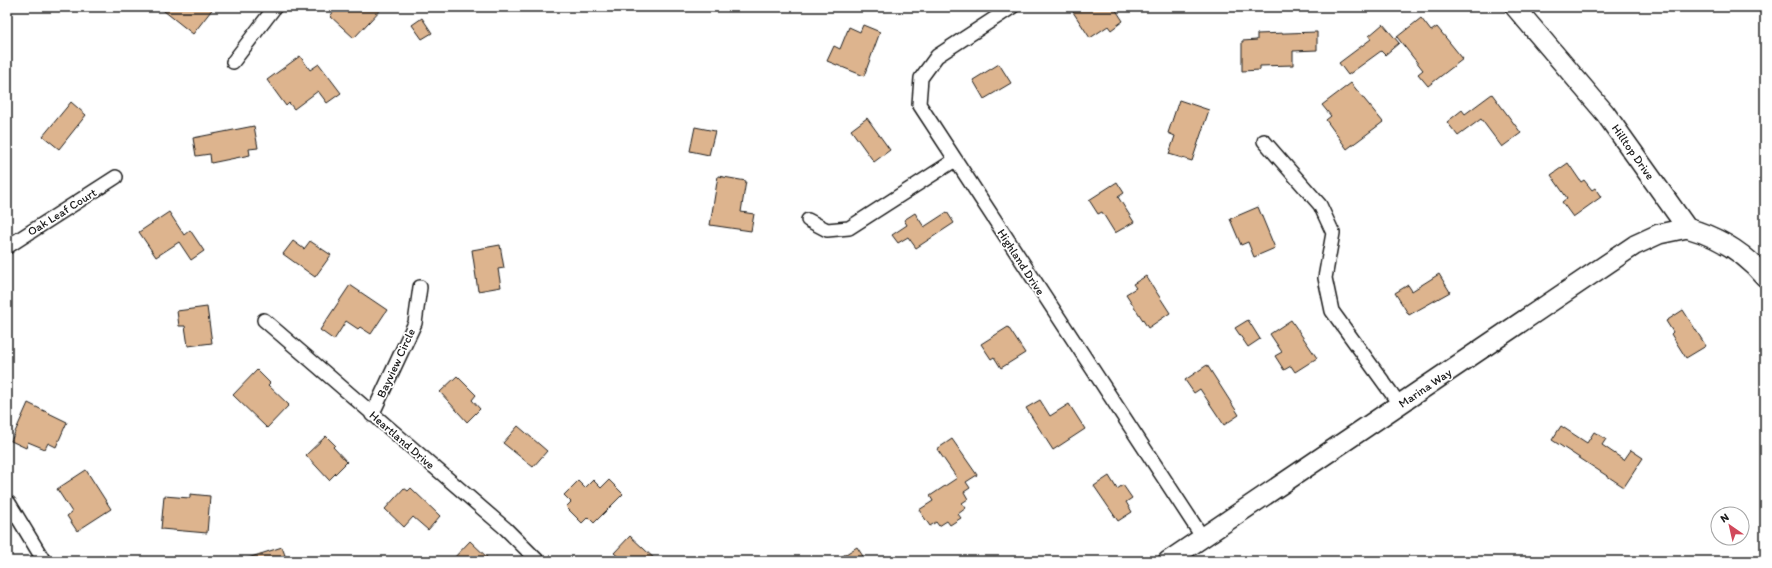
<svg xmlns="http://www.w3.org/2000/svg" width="1772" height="568" font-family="Itim,sans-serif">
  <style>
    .building { fill: #ddb48e; stroke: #1c1c1c }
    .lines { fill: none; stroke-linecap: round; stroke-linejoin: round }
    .street-casing { stroke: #1c1c1c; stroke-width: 16 }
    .secondary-casing { stroke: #1c1c1c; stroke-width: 22 }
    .street { stroke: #fff; stroke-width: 13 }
    .secondary { stroke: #fff; stroke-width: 19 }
    .labels { text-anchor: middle; stroke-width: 3.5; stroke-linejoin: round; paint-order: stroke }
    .street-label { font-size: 12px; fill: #1c1c1c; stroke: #fff }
  </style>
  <rect width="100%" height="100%" fill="#fff"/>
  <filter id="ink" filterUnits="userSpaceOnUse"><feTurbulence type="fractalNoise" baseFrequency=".025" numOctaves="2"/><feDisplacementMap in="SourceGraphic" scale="8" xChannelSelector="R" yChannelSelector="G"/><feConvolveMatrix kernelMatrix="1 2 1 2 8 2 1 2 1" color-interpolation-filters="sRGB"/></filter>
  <g filter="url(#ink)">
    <g class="building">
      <polygon points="159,7 214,7 193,34"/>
      <polygon points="338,7 383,7 354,38 330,16"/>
      <polygon points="1081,7 1114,7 1123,21 1111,30 1108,26 1090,38 1073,12"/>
      <polygon points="422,18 432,33 422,39 412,25"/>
      <polygon points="1421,18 1431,31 1437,27 1463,59 1428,86 1418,74 1423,70 1397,37"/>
      <polygon points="1383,24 1399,43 1385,55 1381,51 1348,75 1339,63 1371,39 1369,36"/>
      <polygon points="863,25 880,32 864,76 827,61 834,46 840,49 849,27 860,32"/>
      <polygon points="1317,32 1317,50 1293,51 1293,65 1260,66 1260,70 1242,71 1242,41 1257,40 1257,34"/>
      <polygon points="300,56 310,70 319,64 341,93 327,103 318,91 294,109 289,103 286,106 267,80"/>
      <polygon points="999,64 1011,83 984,99 973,80"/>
      <polygon points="1351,83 1383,122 1347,149 1326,120 1331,116 1322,105"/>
      <polygon points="1492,94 1521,133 1502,147 1481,119 1458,136 1447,122 1462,110 1465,114"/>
      <polygon points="1179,100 1209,110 1192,161 1169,154 1175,136 1168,133"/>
      <polygon points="71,102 86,115 59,149 43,136"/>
      <polygon points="867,118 890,150 874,162 851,130"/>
      <polygon points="254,126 258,148 249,149 250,155 211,163 210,154 196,156 193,138"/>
      <polygon points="695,127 715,131 709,155 690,151"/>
      <polygon points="1568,163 1581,182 1584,180 1592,190 1595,188 1601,197 1573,217 1562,202 1567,198 1551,175"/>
      <polygon points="718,176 746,181 741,212 754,214 751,231 710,225"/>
      <polygon points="1117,182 1124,193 1118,197 1134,222 1115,233 1102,212 1098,214 1089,200"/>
      <polygon points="1258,207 1275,248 1254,257 1248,242 1241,245 1230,219"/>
      <polygon points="169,212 184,235 190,230 204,251 191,260 179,242 156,257 139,232"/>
      <polygon points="947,212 954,223 916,248 908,237 898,243 892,235 907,225 904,220 915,213 924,227"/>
      <polygon points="293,241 304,249 310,241 331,255 315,277 283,254"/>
      <polygon points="500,245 504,268 498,269 501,287 478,291 472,250"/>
      <polygon points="1439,274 1450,292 1409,315 1395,293 1408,285 1412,291"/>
      <polygon points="1146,276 1170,313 1148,328 1126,294 1136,288 1133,284"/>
      <polygon points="350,285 387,310 371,334 360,327 358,329 346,321 334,340 320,330"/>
      <polygon points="207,307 212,343 188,346 185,326 179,326 177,311"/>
      <polygon points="1683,310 1706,346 1686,358 1671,334 1673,332 1666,321"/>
      <polygon points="1248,320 1260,339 1248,347 1235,328"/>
      <polygon points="1291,320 1317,358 1295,372 1291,366 1284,370 1275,356 1282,352 1270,334"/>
      <polygon points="1008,327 1025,353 1001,368 994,357 991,359 981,344"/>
      <polygon points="1207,365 1239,415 1224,425 1200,389 1194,393 1185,380"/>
      <polygon points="257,370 270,383 268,385 289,405 267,428 233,395"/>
      <polygon points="457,376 476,395 472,400 480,409 467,422 440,392"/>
      <polygon points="1040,400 1050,416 1069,404 1085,429 1053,450 1026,408"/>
      <polygon points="28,403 67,422 56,447 48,443 45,449 28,442 26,448 11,441"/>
      <polygon points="518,426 547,451 533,467 503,443"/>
      <polygon points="1561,426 1587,443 1594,432 1606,439 1602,445 1624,460 1631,450 1643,458 1624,487 1552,440"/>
      <polygon points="326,436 335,445 333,447 347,462 329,480 306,455"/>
      <polygon points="952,439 977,475 966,482 970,488 964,492 968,499 962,503 966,508 958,514 961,518 950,525 947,521 939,526 936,522 930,526 919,510 933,501 930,496 957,478 937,449"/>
      <polygon points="86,470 111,509 77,531 67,516 72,512 57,489"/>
      <polygon points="1109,476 1117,489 1123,485 1132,498 1126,502 1132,512 1118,521 1094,486"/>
      <polygon points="593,480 601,488 609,480 623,494 594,523 588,517 582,523 566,507 571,502 564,495 578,481 585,488"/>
      <polygon points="404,488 408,491 411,488 440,516 428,530 413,517 404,527 385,509"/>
      <polygon points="190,494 210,496 207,533 161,529 164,496 190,498"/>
      <polygon points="630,536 657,561 623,561 614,553"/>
      <polygon points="470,541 491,561 451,561"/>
      <polygon points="282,547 287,561 245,561 245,559"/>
      <polygon points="857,547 866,561 835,561"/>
    </g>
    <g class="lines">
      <defs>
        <g id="street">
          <polyline points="1012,7 937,56 921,78 919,104 1203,538"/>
          <polyline points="233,62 275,7"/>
          <polyline points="1264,141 1320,205 1333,233 1325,278 1332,311 1400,405"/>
          <polyline points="808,220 827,230 849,228 955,160"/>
          <polyline points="7,247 116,177"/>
          <polyline points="264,320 506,529 538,561"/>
          <polyline points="372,415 415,323 420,287"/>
          <polyline points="9,503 44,561"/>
        </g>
        <g id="secondary">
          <path d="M 1515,7 L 1605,113 L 1687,228 C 1719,237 1744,252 1765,277"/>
          <polyline points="1168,561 1635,245 1659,234 1687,228"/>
        </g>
      </defs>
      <use href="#street" class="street-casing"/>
      <use href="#secondary" class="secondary-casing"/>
      <use href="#street" class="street"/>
      <use href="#secondary" class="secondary"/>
    </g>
  </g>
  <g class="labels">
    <g class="street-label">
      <text transform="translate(1633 152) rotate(55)" y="4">Hilltop Drive</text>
      <text transform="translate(62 212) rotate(-32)" y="4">Oak Leaf Court</text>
      <text transform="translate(1021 262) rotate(57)" y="4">Highland Drive</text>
      <text transform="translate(396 363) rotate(-65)" y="4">Bayview Circle</text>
      <text transform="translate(1425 388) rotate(-34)" y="4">Marina Way</text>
      <text transform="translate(402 440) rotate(41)" y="4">Heartland Drive</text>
    </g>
  </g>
  <rect width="1772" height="568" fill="none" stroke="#fff" stroke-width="24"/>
  <rect x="12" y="12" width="1748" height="544" fill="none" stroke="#1c1c1c" stroke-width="1.5" filter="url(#ink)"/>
  <g transform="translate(1730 526) rotate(326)"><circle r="19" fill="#ffffff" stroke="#a4a4a4"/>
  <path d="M0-3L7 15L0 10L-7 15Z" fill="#d1495b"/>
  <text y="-6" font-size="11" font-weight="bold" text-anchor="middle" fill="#1c1c1c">N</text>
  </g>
</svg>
